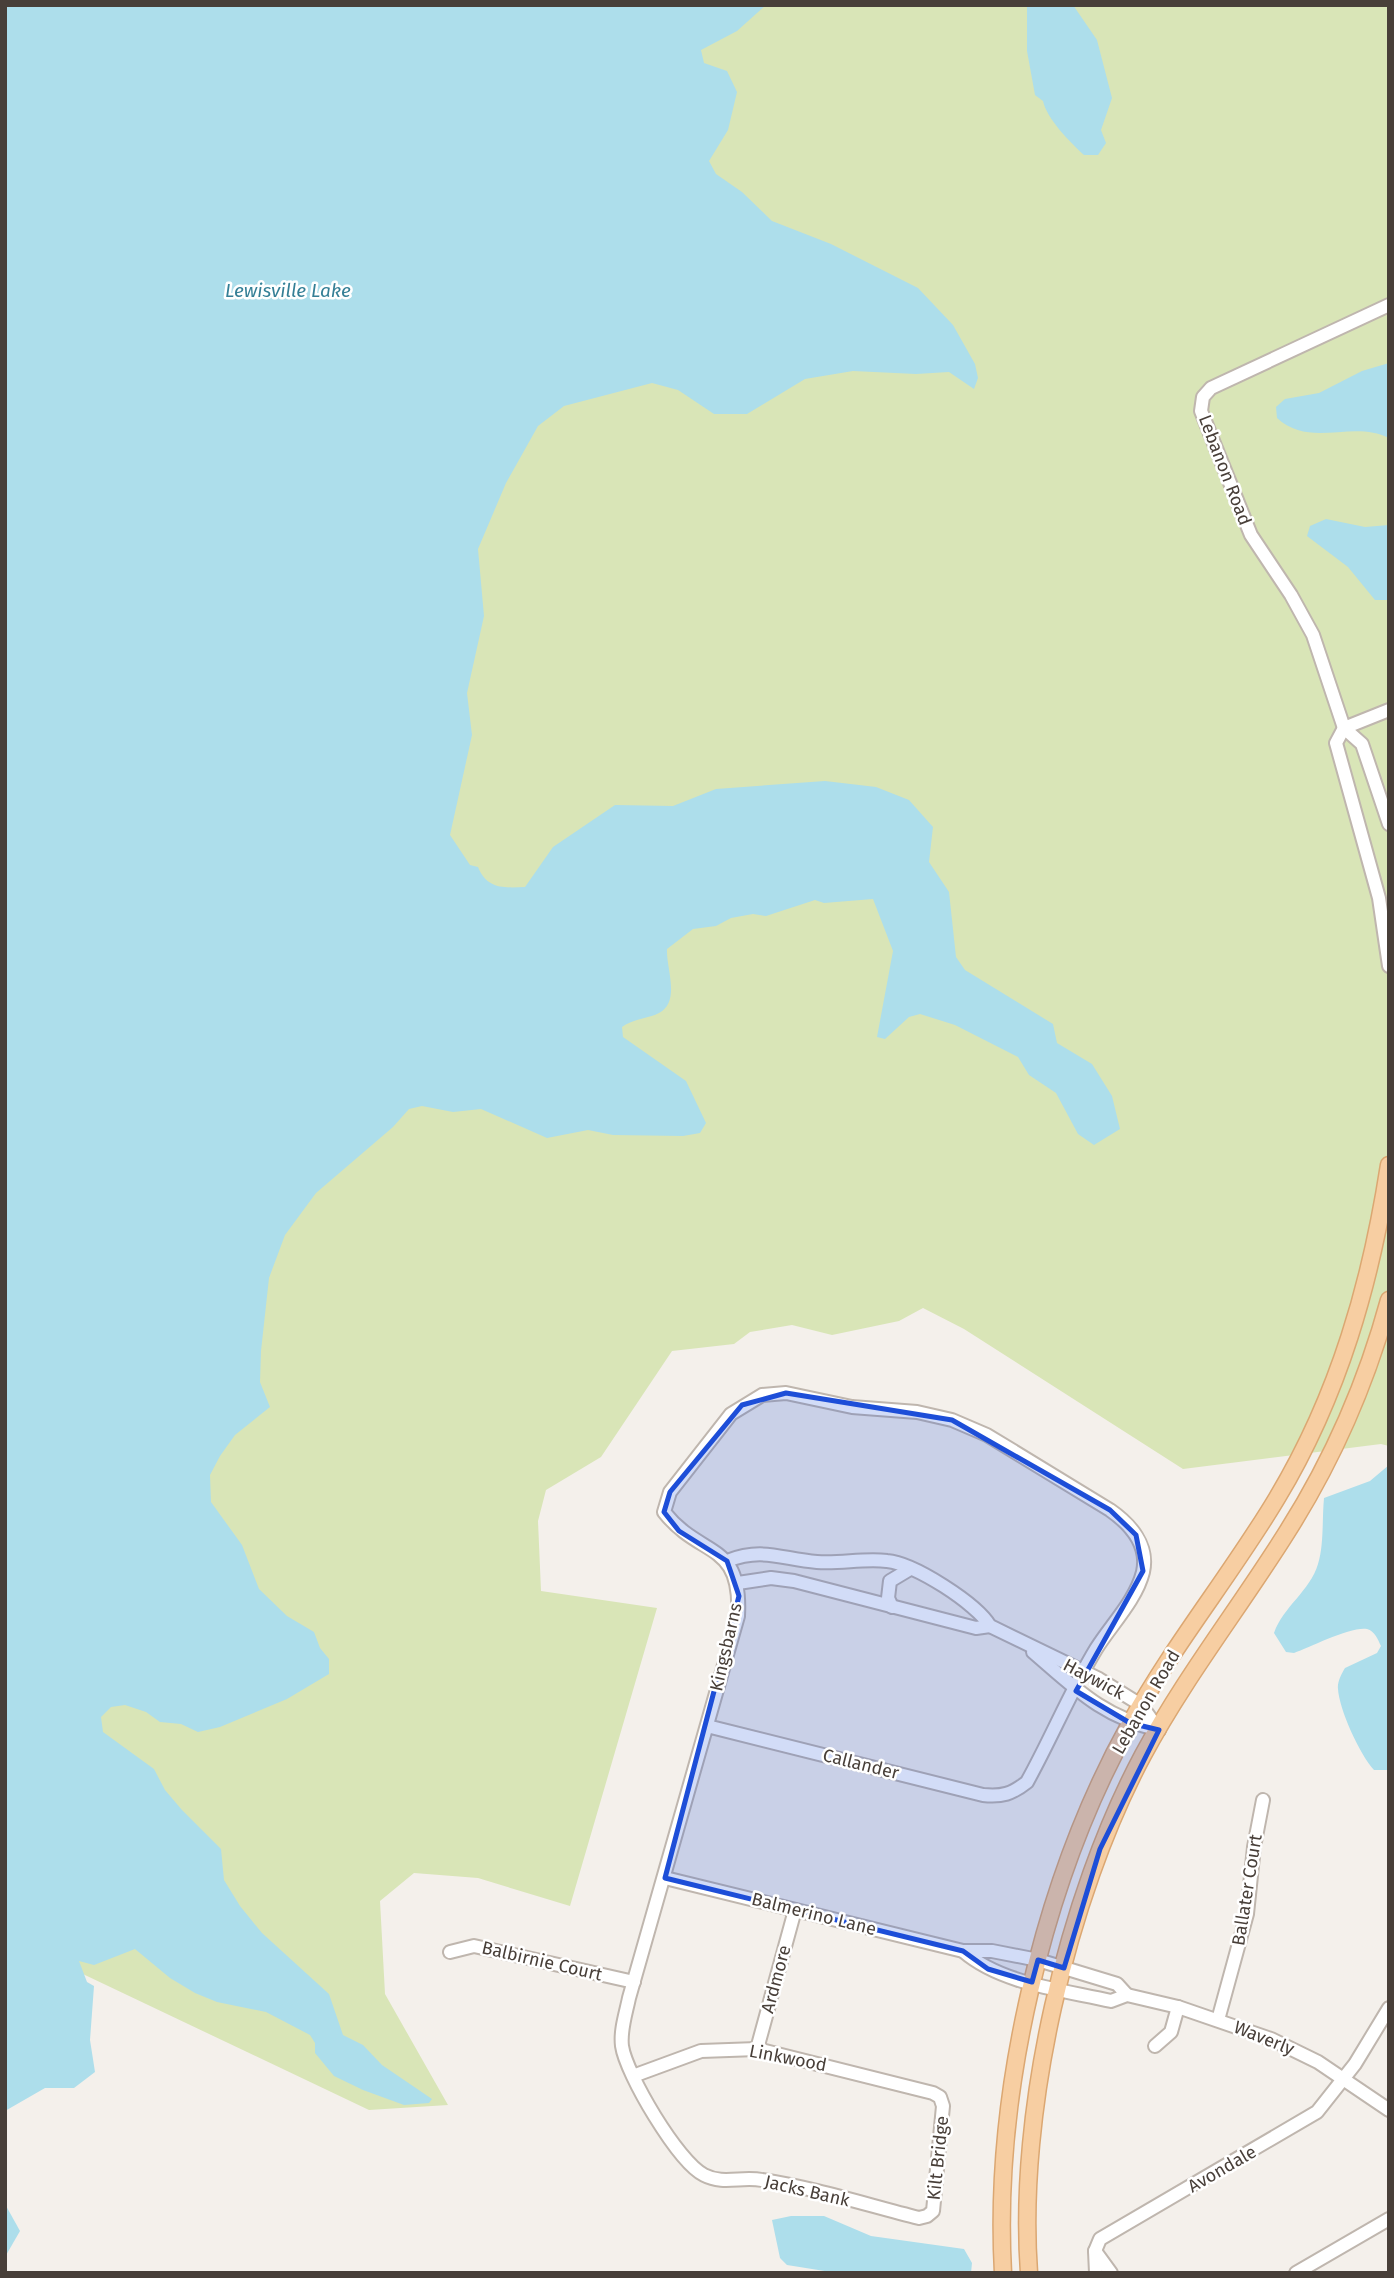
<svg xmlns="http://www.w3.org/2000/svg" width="1394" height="2278" font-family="'Fira Sans',sans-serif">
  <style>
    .green { fill: #d9e5b7 }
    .water { fill: #addeeb }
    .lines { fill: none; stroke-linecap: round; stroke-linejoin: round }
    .minor-casing { stroke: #bfb6ae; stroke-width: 16 }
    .major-casing { stroke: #dba772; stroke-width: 19 }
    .minor { stroke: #fff; stroke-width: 12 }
    .major { stroke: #f7cea2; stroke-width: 16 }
    .marked { fill: #1d4ed8; fill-opacity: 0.2; stroke: #1d4ed8; stroke-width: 5; stroke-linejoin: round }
    .labels { text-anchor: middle; stroke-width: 5; stroke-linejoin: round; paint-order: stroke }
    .street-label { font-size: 18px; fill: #483f39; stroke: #fff }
    .water-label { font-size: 19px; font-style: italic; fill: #347f96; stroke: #fff }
  </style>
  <rect width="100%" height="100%" fill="#f4f0eb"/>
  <polygon class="green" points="366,5 1389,5 1389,1446 1381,1444 1183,1469 964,1329 923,1308 899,1321 832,1335 792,1325 750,1332 734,1344 672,1351 601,1457 546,1490 538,1521 541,1591 657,1608 570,1906 478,1878 414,1873 380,1901 385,1994 448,2105 369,2110 5,1937 5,1258"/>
  <g class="water">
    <path d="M 5,5 L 766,5 L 737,31 L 701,50 L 704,63 L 727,71 L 737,92 L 728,130 L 709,161 L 716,174 L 742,192 L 772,221 L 831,244 L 918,288 L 953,325 L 975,364 L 978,378 L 974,389 L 949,372 L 916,374 L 853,371 L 805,379 L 747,414 L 714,414 L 678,390 L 652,383 L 564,406 L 538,426 L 506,483 L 478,549 L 484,616 L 467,693 L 472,735 L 450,835 L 470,865 L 478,867 C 487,889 503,888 525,887 L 553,847 L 615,805 L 673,806 L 716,789 L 825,781 L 876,787 L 909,800 L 933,827 L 929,862 L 949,892 L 956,957 L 965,970 L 1053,1024 L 1057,1043 L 1092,1064 L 1112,1096 L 1120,1129 L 1094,1145 L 1078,1134 L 1056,1093 L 1029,1075 L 1018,1057 L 955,1025 L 920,1014 L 909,1017 L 885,1039 L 877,1037 L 893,951 L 873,899 L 824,903 L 815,900 L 766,916 L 753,914 L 731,918 L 716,926 L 693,929 L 667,949 C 666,968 681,1002 659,1013 C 647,1019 635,1018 622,1027 L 623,1037 L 686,1081 L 706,1123 L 700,1133 L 683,1136 L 613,1135 L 588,1130 L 547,1138 L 481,1109 L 453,1112 L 422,1106 L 409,1109 L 393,1127 L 316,1193 L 285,1235 L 269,1278 L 261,1351 L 260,1382 L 270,1407 L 235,1435 L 220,1456 L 210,1475 L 211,1502 L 242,1545 L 259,1589 L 287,1616 L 314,1632 L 320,1648 L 329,1659 L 329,1674 L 287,1699 L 220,1727 L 198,1732 L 181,1724 L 160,1722 L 146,1712 L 125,1705 L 111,1707 L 101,1717 L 103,1732 L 154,1769 L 165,1790 L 182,1810 L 221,1849 L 224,1880 L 240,1906 L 262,1933 L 329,1994 L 343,2035 L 363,2045 L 382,2065 L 432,2099 L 429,2103 L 404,2105 L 363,2090 L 334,2076 L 315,2053 L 315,2043 L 310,2035 L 266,2012 L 217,2002 L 195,1993 L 170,1978 L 135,1949 L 94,1965 L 79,1961 L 87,1982 L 94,1986 L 90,2040 L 95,2072 L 74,2088 L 45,2088 L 5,2111 Z"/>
    <path d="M 1027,5 L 1073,5 L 1097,40 L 1112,98 L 1101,130 L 1106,143 L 1098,155 L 1084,155 C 1070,142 1047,119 1043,101 L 1035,95 L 1027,51 Z"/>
    <path d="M 1389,363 L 1389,438 C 1352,419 1311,449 1277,418 L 1276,407 L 1285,399 L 1319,393 L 1362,371 Z"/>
    <polygon points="1326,519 1365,527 1389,525 1389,600 1375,600 1348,567 1307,536 1310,526"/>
    <path d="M 1389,1465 L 1389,1770 L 1374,1770 C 1360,1755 1339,1709 1338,1689 C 1337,1682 1342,1673 1345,1668 L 1377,1653 L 1381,1646 C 1378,1640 1375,1631 1367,1629 C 1352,1626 1310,1647 1294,1653 L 1286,1652 L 1274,1633 C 1283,1607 1310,1591 1318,1564 C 1324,1545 1322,1519 1324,1498 L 1370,1481 Z"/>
    <polygon points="5,2204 20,2231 5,2257"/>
    <polygon points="791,2216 824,2216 871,2236 964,2249 972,2263 971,2273 837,2273 787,2265 780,2258 772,2220"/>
  </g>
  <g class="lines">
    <defs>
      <g id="minor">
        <polyline points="1389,305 1211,388 1203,397 1201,411 1251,535 1291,595 1313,635 1344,728 1362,744 1389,824"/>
        <polyline points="1344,728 1336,743 1379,898 1389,966"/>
        <polyline points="1344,728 1389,710"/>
        <path d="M 727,1561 C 763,1547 781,1559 817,1562 C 840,1564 864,1558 887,1561 C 914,1563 977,1604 990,1626 L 1099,1679 L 1141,1705 L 1159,1730"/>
        <polyline points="738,1583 771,1578 794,1581 976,1628 990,1626"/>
        <polyline points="892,1607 888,1598 890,1581 910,1569"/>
        <path d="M 1033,1652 C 1075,1688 1102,1717 1159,1730"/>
        <polyline points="665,1878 963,1951 992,1951 1038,1960 1117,1984 1127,1995"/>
        <path d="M 963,1951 C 1001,1984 1063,1990 1111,2001 L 1127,1995 L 1178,2007 L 1271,2039 L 1318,2062 L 1389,2110"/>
        <polyline points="450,1952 474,1946 634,1982"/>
        <polyline points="1218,2020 1247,1914 1254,1847 1263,1800"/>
        <polyline points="1155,2046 1171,2032 1178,2007"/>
        <polyline points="757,2049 795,1910"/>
        <path d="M 633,2076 L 701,2051 L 757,2049 L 933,2093 L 940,2097 L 943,2106 L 933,2211 L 927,2216 L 919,2218 C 867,2205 815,2188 762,2180 C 742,2176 723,2185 704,2175 C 678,2162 626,2074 622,2046 C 620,2030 626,2013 629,1998 L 738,1616 C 742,1540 701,1559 664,1512 L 670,1492 L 731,1414 L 762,1395 L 786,1393 L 852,1407 L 917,1412 L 952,1420 L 987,1435 L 1110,1510 C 1130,1524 1149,1545 1143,1572 C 1136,1600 1111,1625 1096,1649 C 1070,1692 1051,1739 1027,1782 C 1012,1794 1002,1797 983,1795 L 707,1726"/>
        <polyline points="1095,2251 1111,2273"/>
        <polyline points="1096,2273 1095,2251 1100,2239 1317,2112 1355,2064 1389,2008"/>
        <polyline points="1296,2273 1389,2219"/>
      </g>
      <g id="major">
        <path d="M 1003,2273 C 993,2095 1043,1880 1130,1724 C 1173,1645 1231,1575 1277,1498 C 1339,1395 1371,1282 1389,1165"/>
        <path d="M 1029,2273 C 1017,2112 1067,1897 1143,1755 C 1185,1677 1240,1607 1287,1532 C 1332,1461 1367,1381 1389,1300"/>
      </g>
    </defs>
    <use href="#minor" class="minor-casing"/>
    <use href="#major" class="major-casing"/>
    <use href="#minor" class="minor"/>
    <use href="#major" class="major"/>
  </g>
  <path class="marked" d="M 786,1393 L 952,1420 L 1110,1510 L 1136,1535 L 1143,1571 L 1076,1691 L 1130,1723 L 1159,1730 L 1100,1849 L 1064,1968 L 1038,1960 L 1032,1982 L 988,1969 L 963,1951 L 665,1878 L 739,1596 L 727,1561 L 679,1531 L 664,1512 L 670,1492 L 742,1405 Z"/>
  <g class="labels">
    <g class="street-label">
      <text transform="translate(1225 470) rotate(69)" y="6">Lebanon Road</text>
      <text transform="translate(726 1647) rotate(-77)" y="6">Kingsbarns</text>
      <text transform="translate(1094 1679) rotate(28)" y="6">Haywick</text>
      <text transform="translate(1146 1702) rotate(-60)" y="6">Lebanon Road</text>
      <text transform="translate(861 1764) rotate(14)" y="6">Callander</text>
      <text transform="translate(1247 1890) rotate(-81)" y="6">Ballater Court</text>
      <text transform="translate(814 1914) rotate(14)" y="6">Balmerino Lane</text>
      <text transform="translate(542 1961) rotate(13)" y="6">Balbirnie Court</text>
      <text transform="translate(776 1979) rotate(-75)" y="6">Ardmore</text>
      <text transform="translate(1264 2038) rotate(22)" y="6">Waverly</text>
      <text transform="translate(788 2058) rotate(11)" y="6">Linkwood</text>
      <text transform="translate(938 2158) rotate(-84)" y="6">Kilt Bridge</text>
      <text transform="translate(1222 2169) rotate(-30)" y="6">Avondale</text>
      <text transform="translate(807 2191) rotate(13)" y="6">Jacks Bank</text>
    </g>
    <g class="water-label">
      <text x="288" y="297">Lewisville Lake</text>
    </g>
  </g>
  <rect width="1394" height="2278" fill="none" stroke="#483f39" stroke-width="14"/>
</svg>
